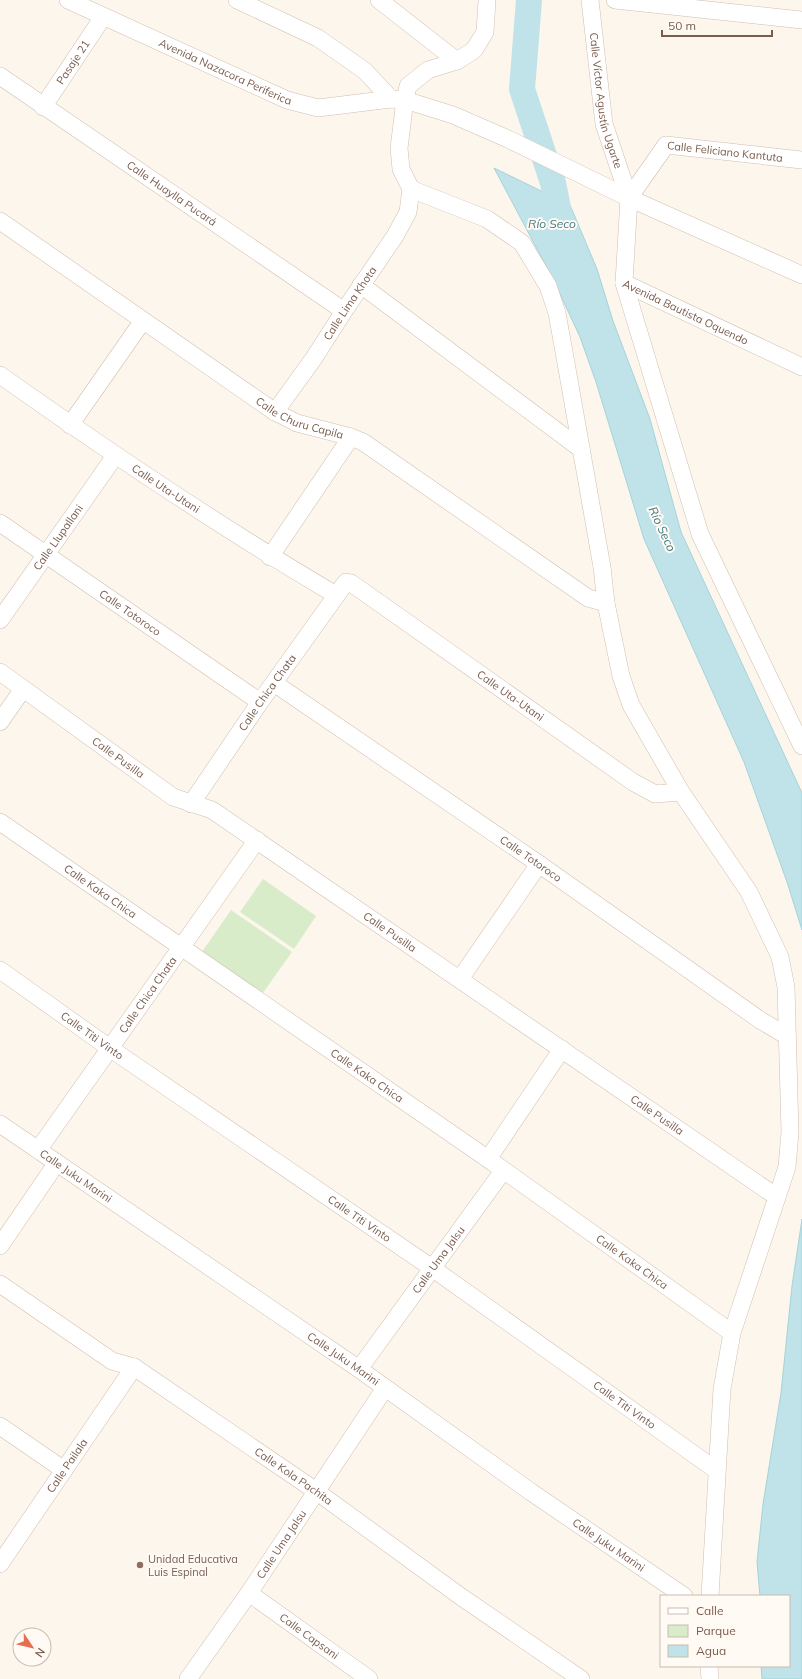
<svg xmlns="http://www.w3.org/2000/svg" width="802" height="1679" font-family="Mulish,sans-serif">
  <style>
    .green { fill: #d8ecc9 }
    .water { fill: #bfe3e8; stroke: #a5d3da }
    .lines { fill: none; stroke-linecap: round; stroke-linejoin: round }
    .river { stroke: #bfe3e8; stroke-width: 26 }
    .minor-casing { stroke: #d1beb0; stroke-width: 18 }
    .minor { stroke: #fff; stroke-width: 17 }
    .education-dot { fill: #8d6e63; stroke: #fffaf3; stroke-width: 1.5 }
    .labels { text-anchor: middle; stroke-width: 4; stroke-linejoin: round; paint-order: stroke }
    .street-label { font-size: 11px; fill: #7a5c4d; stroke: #fffaf3 }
    .education-label { font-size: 11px; fill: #785e54; stroke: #fffaf3; text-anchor: start }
    .water-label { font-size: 12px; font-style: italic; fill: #437c86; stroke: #fffaf3 }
  </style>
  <rect width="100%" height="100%" fill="#fdf6ec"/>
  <g class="green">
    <polygon points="263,879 316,916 294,949 240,912"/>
    <polygon points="231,910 292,952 255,1004 195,962"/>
  </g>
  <g class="water">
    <polygon points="494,168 570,205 597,269 613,321 650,419 681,532 802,793 802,930 787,882 744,762 644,539 596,382 580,337 554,281"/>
    <polygon points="802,1219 802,1679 762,1679 761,1666 789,1666 789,1596 760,1596 757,1562 763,1504 781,1393 792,1286"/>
  </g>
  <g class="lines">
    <polyline class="river" points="529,0 522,89 553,183 563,232"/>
    <defs>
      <g id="minor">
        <path id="s1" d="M 68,0 L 287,100 L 318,108 L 391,99 L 405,100 L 453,115 L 508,139 L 629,198 L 802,275"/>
        <polyline points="237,0 318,38 365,71 391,99"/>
        <polyline points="379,0 457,61"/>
        <polyline points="487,0 485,32 474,50 457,61 428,70 408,86 405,100 399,148 401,169 411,189 487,219 522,243 548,286 557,313 566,363 602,567 606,603 621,676 631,705 681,792 749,892 780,957 786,987 790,1132 787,1167 732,1333 722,1389 710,1596"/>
        <path id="s2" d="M 590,0 L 604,124 L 629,198 L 624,283 L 700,534 L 802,746"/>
        <polyline points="615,0 802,20"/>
        <path id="s3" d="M 0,76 L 344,311"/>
        <path id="s4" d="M 43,107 L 103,17"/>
        <path id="s5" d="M 629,198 L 666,145 L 802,160"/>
        <path id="s6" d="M 0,221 L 275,412 L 297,423 L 351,437 L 363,442 L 588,598 L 606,603"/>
        <path id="s7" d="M 624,283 L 802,367"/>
        <polyline points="361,285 581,449"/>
        <path id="s8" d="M 0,375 C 109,452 220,527 336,595"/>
        <path id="s9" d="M 275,412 L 314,358 L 344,311 L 395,236 L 408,212 L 411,189"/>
        <polyline points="70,425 142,322"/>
        <path id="s10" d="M 0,523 L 260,702"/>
        <polyline points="270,557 351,437"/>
        <path id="s11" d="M 0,620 L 115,456"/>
        <path id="s12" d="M 0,672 L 173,797 L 212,810 L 777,1197"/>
        <path id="s13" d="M 274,683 L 539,864 L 760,1020 L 787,1036"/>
        <polyline points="0,722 23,689"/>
        <path id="s14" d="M 191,804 L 260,702 L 346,582 L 351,583 L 633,782 L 655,794 L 681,792"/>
        <path id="s15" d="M 0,822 L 488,1159 L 732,1333"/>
        <path id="s16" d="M 0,970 L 111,1049 L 432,1268 L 716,1470"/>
        <polyline points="460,979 539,864"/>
        <path id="s17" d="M 0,1124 L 359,1369 L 531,1492 L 684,1596"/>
        <path id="s18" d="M 38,1150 L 257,840"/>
        <polyline points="488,1159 562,1049"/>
        <polyline points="0,1246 56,1164"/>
        <path id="s19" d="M 0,1284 L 112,1361 L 134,1367 L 316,1491 L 460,1596 L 581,1679"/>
        <path id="s20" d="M 359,1369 L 503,1171"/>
        <polyline points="0,1426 64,1470"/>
        <path id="s21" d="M 0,1564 L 134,1367"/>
        <path id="s22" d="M 249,1593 L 369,1679"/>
        <polyline points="709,1666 710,1679"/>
        <path id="s23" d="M 188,1679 L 249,1593 L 385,1388"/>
      </g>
    </defs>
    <use href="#minor" class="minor-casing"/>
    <use href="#minor" class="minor"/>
  </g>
  <circle class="education-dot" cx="140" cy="1565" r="4"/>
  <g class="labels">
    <g class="street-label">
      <text dy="4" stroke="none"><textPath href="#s4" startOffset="54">Pasaje 21</textPath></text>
      <text dy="4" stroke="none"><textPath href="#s1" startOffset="173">Avenida Nazacora Periferica</textPath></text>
      <text dy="4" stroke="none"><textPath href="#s2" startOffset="102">Calle Víctor Agustín Ugarte</textPath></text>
      <text dy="4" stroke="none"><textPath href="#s5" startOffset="124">Calle Feliciano Kantuta</textPath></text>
      <text dy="4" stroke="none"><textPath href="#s3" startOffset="208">Calle Huaylla Pucará</textPath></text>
      <text dy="4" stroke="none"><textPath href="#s9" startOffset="132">Calle Lima Khota</textPath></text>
      <text dy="4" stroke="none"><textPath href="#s7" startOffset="68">Avenida Bautista Oquendo</textPath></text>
      <text dy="4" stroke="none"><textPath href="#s6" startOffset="360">Calle Churu Capila</textPath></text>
      <text dy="4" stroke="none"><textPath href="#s8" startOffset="201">Calle Uta-Utani</textPath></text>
      <text dy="4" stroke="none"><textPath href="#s11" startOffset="101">Calle Llupallani</textPath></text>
      <text dy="4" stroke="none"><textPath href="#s10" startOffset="158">Calle Totoroco</textPath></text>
      <text dy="4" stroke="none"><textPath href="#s14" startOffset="135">Calle Chica Chata</textPath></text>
      <text dy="4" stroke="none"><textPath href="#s14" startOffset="471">Calle Uta-Utani</textPath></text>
      <text dy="4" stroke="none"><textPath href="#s12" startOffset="146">Calle Pusilla</textPath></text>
      <text dy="4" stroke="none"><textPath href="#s13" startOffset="311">Calle Totoroco</textPath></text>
      <text dy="4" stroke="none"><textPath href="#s15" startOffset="122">Calle Kaka Chica</textPath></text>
      <text dy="4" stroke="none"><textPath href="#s12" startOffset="470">Calle Pusilla</textPath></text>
      <text dy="4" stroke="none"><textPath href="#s18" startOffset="190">Calle Chica Chata</textPath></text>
      <text dy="4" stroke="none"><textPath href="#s16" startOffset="113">Calle Titi Vinto</textPath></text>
      <text dy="4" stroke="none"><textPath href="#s15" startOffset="446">Calle Kaka Chica</textPath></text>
      <text dy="4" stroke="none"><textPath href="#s12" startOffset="794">Calle Pusilla</textPath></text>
      <text dy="4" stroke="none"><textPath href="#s17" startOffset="92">Calle Juku Marini</textPath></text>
      <text dy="4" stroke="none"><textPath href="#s16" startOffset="437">Calle Titi Vinto</textPath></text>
      <text dy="4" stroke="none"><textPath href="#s20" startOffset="135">Calle Uma Jalsu</textPath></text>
      <text dy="4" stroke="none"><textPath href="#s15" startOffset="770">Calle Kaka Chica</textPath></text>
      <text dy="4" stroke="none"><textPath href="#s17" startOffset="416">Calle Juku Marini</textPath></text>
      <text dy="4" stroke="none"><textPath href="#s16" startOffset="761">Calle Titi Vinto</textPath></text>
      <text dy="4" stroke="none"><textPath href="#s21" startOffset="119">Calle Pailala</textPath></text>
      <text dy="4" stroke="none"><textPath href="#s19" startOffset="352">Calle Kola Pachita</textPath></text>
      <text dy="4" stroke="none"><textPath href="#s23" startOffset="164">Calle Uma Jalsu</textPath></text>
      <text dy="4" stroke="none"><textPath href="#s17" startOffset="740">Calle Juku Marini</textPath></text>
      <text dy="4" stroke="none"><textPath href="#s22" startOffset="74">Calle Capsani</textPath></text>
    </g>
    <g class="education-label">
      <text x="148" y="1563">Unidad Educativa<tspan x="148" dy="13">Luis Espinal</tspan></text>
    </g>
    <g class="water-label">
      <text x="552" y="228">Río Seco</text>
      <text transform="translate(662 529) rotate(65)" y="4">Río Seco</text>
    </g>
  </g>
  <rect x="660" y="1595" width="130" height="72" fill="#fffaf3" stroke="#cabbb1"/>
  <rect x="668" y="1608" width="20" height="6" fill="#ffffff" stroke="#cabbb1"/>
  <text x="696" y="1615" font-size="12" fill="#7a5c4d">Calle</text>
  <rect x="668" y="1625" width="20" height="12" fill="#d8ecc9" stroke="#cabbb1"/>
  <text x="696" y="1635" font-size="12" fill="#7a5c4d">Parque</text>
  <rect x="668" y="1645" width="20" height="12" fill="#bfe3e8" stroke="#cabbb1"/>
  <text x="696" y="1655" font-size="12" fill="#7a5c4d">Agua</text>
  <g transform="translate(32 1647) rotate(125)"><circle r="19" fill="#fffaf3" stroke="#cabbb1"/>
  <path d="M0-3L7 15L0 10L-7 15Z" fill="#e76f51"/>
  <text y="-6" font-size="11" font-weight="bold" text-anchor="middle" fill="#7a5c4d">N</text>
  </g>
  <path d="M662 30v6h110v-6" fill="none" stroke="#7a5c4d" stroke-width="2"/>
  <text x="668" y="30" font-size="12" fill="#7a5c4d" stroke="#fffaf3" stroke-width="3" paint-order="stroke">50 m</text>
</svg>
